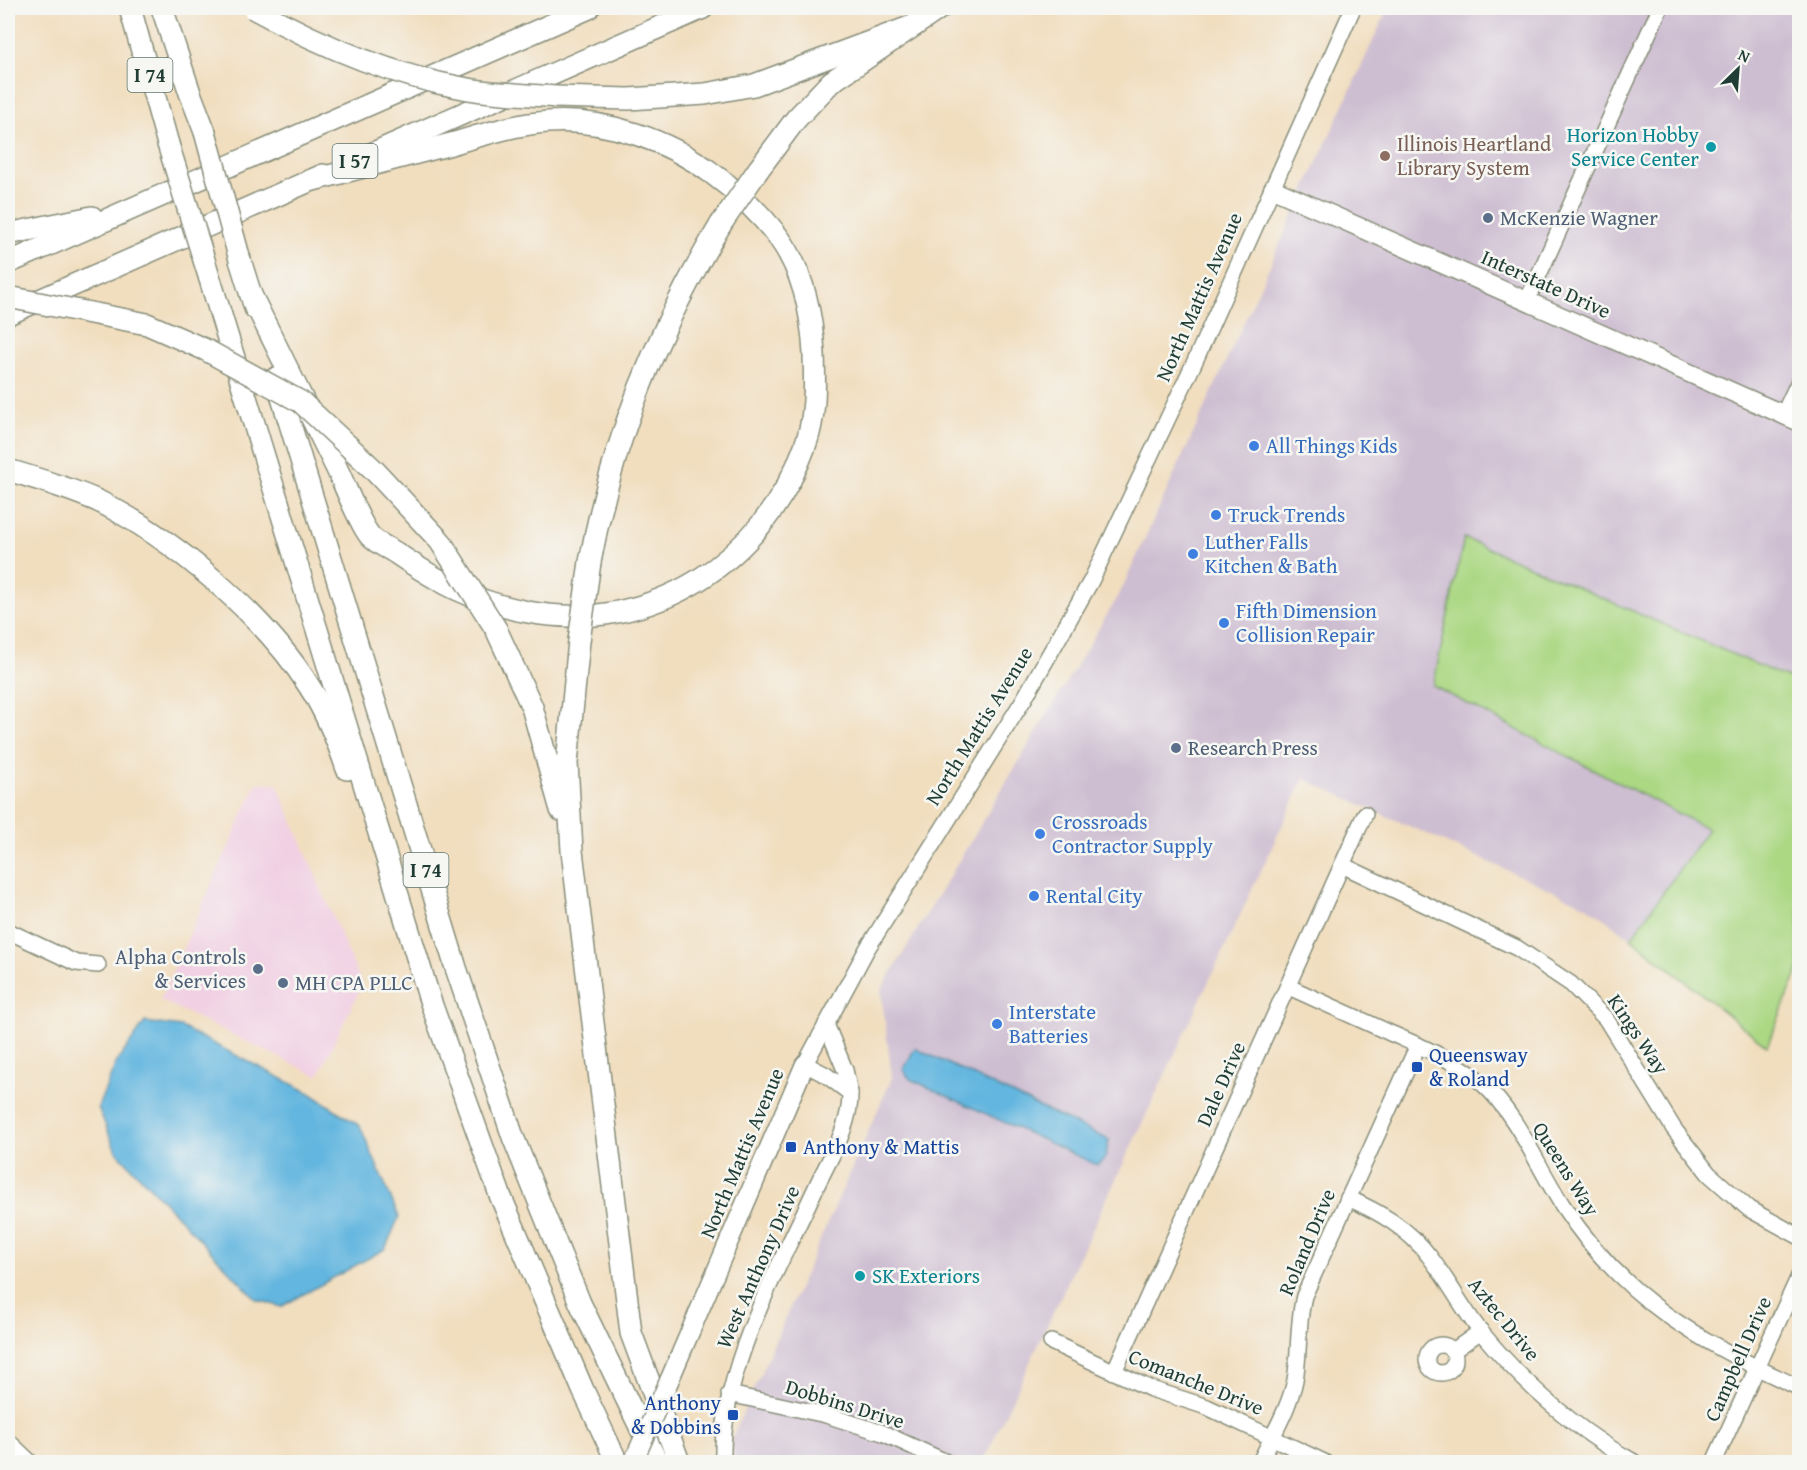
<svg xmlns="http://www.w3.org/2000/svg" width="1807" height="1470" font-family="'Gentium Book Plus',serif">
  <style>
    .built { fill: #f1d0e3 }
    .industrial { fill: #cebed1 }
    .green { fill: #acd884; stroke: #668a5c; stroke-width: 1.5 }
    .water { fill: #63b6df; stroke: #417a8a; stroke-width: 1.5 }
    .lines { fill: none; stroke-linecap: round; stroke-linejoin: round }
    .minor-casing { stroke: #888e7a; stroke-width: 18 }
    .major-casing { stroke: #888e7a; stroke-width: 21 }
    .highway-casing { stroke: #888e7a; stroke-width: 24 }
    .minor { stroke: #fff; stroke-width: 15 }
    .major { stroke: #fff; stroke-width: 18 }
    .highway { stroke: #fff; stroke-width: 21 }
    .major-bridge-casing { stroke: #888e7a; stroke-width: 21; stroke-linecap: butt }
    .highway-bridge-casing { stroke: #888e7a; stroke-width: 24; stroke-linecap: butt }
    .major-bridge { stroke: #fff; stroke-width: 18 }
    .highway-bridge { stroke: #fff; stroke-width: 21 }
    .culture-dot { fill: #0f9aa8; stroke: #f6f6f2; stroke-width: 2 }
    .education-dot { fill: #8d6e63; stroke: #f6f6f2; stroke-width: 2 }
    .service-dot { fill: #5c6f8a; stroke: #f6f6f2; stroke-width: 2 }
    .shop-dot { fill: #3f7fe0; stroke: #f6f6f2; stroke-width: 2 }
    .transit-dot { fill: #1a4fb4; stroke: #f6f6f2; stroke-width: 2 }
    .labels { text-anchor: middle; stroke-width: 5; stroke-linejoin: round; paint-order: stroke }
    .shield { fill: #f6f6f2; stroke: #60746d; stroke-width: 1.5 }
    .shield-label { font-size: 20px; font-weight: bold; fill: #1f3d34 }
    .culture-label { font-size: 21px; fill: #0d838f; stroke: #f6f6f2; text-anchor: end }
    .education-label { font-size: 21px; fill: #785e54; stroke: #f6f6f2; text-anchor: start }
    .service-label { font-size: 21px; fill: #4e5e75; stroke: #f6f6f2; text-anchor: start }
    .street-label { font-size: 21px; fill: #1f3d34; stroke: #f6f6f2 }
    .shop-label { font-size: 21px; fill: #366cbe; stroke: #f6f6f2; text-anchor: start }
    .transit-label { font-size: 21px; fill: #164399; stroke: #f6f6f2; text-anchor: start }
  </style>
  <rect width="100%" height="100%" fill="#f6f6f2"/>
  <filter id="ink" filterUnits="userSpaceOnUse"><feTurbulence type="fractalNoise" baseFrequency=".0167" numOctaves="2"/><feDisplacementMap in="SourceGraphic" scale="12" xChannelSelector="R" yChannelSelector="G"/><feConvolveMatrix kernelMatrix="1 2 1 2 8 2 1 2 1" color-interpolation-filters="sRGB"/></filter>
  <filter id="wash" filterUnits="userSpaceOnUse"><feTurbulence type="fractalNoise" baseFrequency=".008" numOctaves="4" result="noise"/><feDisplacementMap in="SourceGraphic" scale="24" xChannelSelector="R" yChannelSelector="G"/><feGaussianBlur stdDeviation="1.35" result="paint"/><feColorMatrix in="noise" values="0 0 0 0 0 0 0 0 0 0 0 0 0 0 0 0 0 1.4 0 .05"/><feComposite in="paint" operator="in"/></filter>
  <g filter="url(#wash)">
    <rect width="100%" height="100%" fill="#f1debf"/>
    <polygon class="built" points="257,783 277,784 362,985 318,1076 160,1000"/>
    <polygon class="industrial" points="1388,8 1799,8 1799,683 1464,538 1433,686 1709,829 1631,938 1587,906 1304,779 983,1462 735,1462 731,1440 892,1078 881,990 1119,595"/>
    <polygon class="green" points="1464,538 1799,683 1799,969 1767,1046 1631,938 1708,829 1433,686"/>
    <g class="water">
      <polygon points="145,1022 181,1027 310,1093 360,1126 399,1217 385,1249 281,1307 256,1299 116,1151 98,1107 116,1063"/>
      <polygon points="915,1048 1109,1140 1105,1159 1097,1165 910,1079 903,1070"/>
    </g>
  </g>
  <g filter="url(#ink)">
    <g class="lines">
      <defs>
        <g id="minor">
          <polyline points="1527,301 1660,8"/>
          <polyline points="1783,415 1800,379"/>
          <polyline points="1342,865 1517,948 1571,984 1606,1019 1674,1129 1709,1174 1749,1209 1800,1237"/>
          <polyline points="8,931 76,963 98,965"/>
          <path d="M 1289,987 C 1322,1002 1355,1017 1388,1032 C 1421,1047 1456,1060 1483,1084 C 1518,1116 1537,1166 1563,1206 C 1623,1299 1701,1343 1800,1388"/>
          <polyline points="826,1024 845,1070 850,1093"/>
          <path d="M 1348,1198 C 1379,1212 1408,1228 1429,1256 C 1448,1280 1462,1308 1481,1332 C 1523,1383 1576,1430 1634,1462"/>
          <polyline points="1051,1342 1151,1389 1207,1407 1324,1462"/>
          <circle cx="1441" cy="1359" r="14"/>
          <polyline points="1453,1351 1481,1331"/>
          <polyline points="1114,1372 1365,814"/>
          <polyline points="729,1394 826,1415 883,1433 946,1462"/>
          <path d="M 723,1462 C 720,1367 779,1269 818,1183 C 831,1156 851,1124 850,1093 L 826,1075 L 805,1064 L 867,949 L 1024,699 L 1091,581 L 1195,361 L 1353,8"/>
          <path d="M 1260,1462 C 1272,1436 1289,1409 1295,1380 C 1300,1352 1297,1324 1304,1296 L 1418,1045"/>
          <polyline points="1714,1462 1800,1274"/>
        </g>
        <g id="major">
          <polyline points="1273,189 1800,422"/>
          <polyline points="669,1381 805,1064"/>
          <polyline points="8,1443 28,1462"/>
        </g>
        <g id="highway">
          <polyline points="130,8 168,144"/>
          <polyline points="162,8 190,93 205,132"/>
          <polyline points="555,97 629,99 705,94 754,85 915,25"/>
          <polyline points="371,154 703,8"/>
          <polyline points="758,170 796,119 831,82 940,8"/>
          <polyline points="8,234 92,217"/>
          <polyline points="240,260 255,308"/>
          <polyline points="8,263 589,8"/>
          <polyline points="209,276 430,1000 500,1195 583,1390 617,1462"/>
          <path d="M 251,295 C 279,352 308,410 336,467 C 345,485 359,523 370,536 C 376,543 388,548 396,553 C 440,583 474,602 528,612 C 651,635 764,561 805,446 C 816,417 815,385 814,354 C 812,315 803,271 779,238 C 760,213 738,192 713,174 C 668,140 605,118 548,122 C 515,124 482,135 451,144 C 404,156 357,169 309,181"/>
          <polyline points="8,314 323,175"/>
          <polyline points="276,378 456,968 513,1137 580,1303 657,1462"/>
          <path d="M 8,470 C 38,479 69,488 98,501 C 172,537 265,616 309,686 C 326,712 337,739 347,769"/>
          <path d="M 590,562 C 613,438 656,333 721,224"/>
          <polyline points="496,629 532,707 561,810"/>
          <polyline points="579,641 567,763 572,851 631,1333 679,1462"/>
        </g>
      </defs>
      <use href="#minor" class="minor-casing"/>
      <use href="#major" class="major-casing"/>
      <use href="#highway" class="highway-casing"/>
      <use href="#minor" class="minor"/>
      <use href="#major" class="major"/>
      <use href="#highway" class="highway"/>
      <defs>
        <polyline id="major-bridge" points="633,1462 669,1381"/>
        <g id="highway-bridge">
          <path d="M 253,8 C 318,44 389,75 463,88 C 493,94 525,94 555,97"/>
          <polyline points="205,132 240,260"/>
          <polyline points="168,144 209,276"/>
          <polyline points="721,224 758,170"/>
          <polyline points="8,297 147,324 206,350 301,402 373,469 440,541 496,629"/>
          <polyline points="579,641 590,562"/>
        </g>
      </defs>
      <use href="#major-bridge" class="major-bridge-casing"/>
      <use href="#highway-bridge" class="highway-bridge-casing"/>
      <use href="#major-bridge" class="major-bridge"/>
      <use href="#highway-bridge" class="highway-bridge"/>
    </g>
  </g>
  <g class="culture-dot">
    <circle cx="1711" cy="147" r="6"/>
    <circle cx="860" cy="1276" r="6"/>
  </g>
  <circle class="education-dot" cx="1385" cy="156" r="6"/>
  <g class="service-dot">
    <circle cx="1488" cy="218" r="6"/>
    <circle cx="1176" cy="748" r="6"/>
    <circle cx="258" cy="969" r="6"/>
    <circle cx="283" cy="983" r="6"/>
  </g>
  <g class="shop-dot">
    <circle cx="1254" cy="446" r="6"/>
    <circle cx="1216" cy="515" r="6"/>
    <circle cx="1193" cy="554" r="6"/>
    <circle cx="1224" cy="623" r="6"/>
    <circle cx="1040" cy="834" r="6"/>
    <circle cx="1034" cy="896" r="6"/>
    <circle cx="997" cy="1024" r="6"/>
  </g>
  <g class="transit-dot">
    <rect x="1411" y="1061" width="12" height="12" rx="3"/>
    <rect x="785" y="1141" width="12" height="12" rx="3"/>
    <rect x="727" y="1409" width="12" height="12" rx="3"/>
  </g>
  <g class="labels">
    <g class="shield">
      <rect x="127.5" y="58" width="45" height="34" rx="4.5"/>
      <rect x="332.5" y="144" width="45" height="34" rx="4.5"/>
      <rect x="403.5" y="853" width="45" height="34" rx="4.5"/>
    </g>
    <g class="shield-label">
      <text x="150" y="82">I 74</text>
      <text x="355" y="168">I 57</text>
      <text x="426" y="877">I 74</text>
    </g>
    <g class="culture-label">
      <text x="1699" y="142">Horizon Hobby<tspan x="1699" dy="24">Service Center</tspan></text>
      <text x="872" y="1283" text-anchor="start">SK Exteriors</text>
    </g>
    <g class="education-label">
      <text x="1397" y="151">Illinois Heartland<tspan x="1397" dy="24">Library System</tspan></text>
    </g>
    <g class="service-label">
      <text x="1500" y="225">McKenzie Wagner</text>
      <text x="1188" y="755">Research Press</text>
      <text x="246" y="964" text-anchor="end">Alpha Controls<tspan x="246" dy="24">&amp; Services</tspan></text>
      <text x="295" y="990">MH CPA PLLC</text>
    </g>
    <g class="street-label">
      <text transform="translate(1546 284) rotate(24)" y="7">Interstate Drive</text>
      <text transform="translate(1199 297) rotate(-66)" y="7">North Mattis Avenue</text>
      <text transform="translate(979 726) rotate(-58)" y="7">North Mattis Avenue</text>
      <text transform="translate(1638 1034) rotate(56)" y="7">Kings Way</text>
      <text transform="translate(1221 1084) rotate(-66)" y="7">Dale Drive</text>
      <text transform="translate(742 1153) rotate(-67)" y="7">North Mattis Avenue</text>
      <text transform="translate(1566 1169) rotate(58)" y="7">Queens Way</text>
      <text transform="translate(1307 1242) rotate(-67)" y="7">Roland Drive</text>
      <text transform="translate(758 1267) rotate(-66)" y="7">West Anthony Drive</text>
      <text transform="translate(1504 1319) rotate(51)" y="7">Aztec Drive</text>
      <text transform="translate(1738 1359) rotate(-66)" y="7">Campbell Drive</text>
      <text transform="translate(1196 1382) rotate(22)" y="7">Comanche Drive</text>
      <text transform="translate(845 1404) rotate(17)" y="7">Dobbins Drive</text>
    </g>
    <g class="shop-label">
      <text x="1266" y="453">All Things Kids</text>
      <text x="1228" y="522">Truck Trends</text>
      <text x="1205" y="549">Luther Falls<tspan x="1205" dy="24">Kitchen &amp; Bath</tspan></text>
      <text x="1236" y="618">Fifth Dimension<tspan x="1236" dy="24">Collision Repair</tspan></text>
      <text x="1052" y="829">Crossroads<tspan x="1052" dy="24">Contractor Supply</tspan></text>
      <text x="1046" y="903">Rental City</text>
      <text x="1009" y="1019">Interstate<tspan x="1009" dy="24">Batteries</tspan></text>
    </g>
    <g class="transit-label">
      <text x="1429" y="1062">Queensway<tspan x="1429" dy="24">&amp; Roland</tspan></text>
      <text x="803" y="1154">Anthony &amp; Mattis</text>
      <text x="721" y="1410" text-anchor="end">Anthony<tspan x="721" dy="24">&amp; Dobbins</tspan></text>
    </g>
  </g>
  <rect width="1807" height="1470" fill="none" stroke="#f6f6f2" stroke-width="30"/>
  <g transform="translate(1738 69) rotate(25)" stroke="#f6f6f2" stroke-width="4.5" paint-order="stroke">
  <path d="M0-4.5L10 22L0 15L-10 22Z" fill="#1f3d34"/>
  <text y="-9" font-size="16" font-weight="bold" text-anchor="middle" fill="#1f3d34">N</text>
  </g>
</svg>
